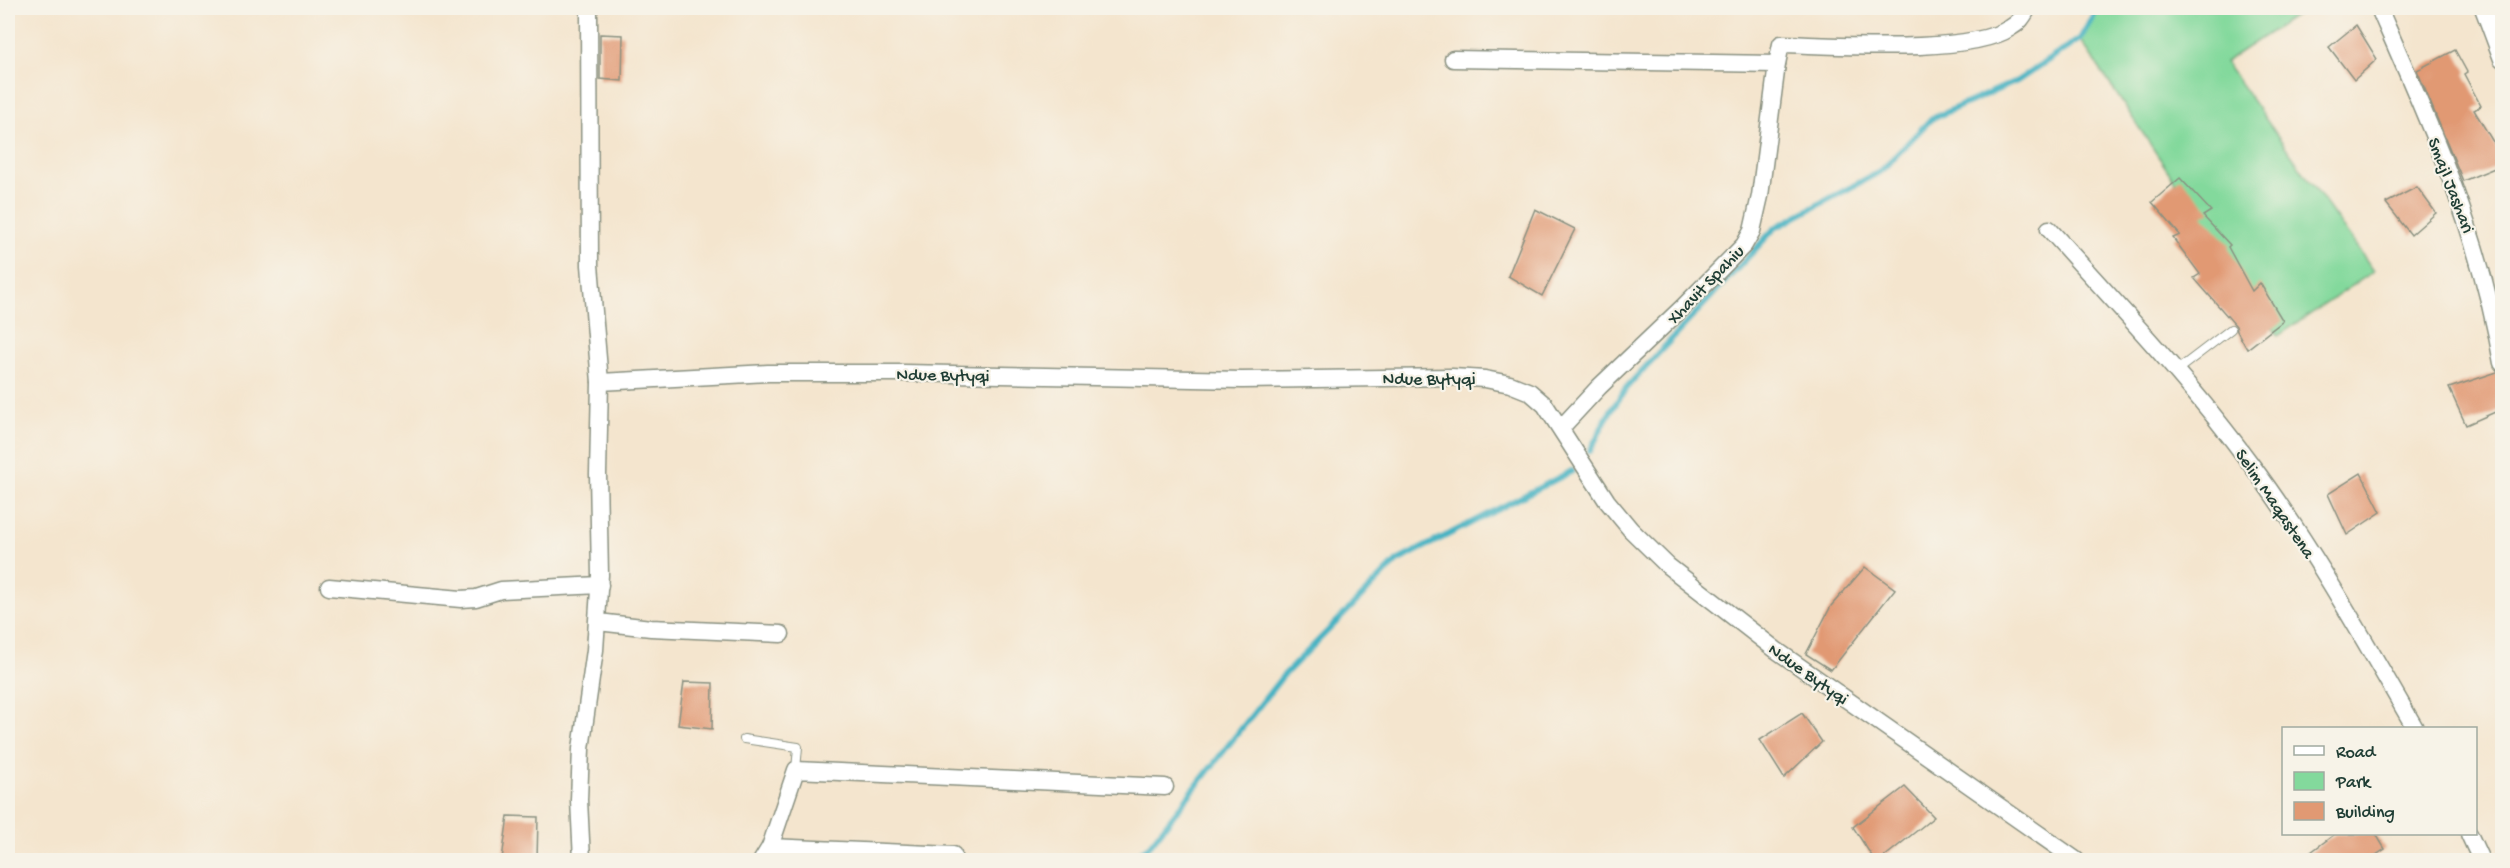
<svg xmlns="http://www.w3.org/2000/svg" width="2510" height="868" font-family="'Gochi Hand',sans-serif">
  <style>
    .green { fill: #83d99c; stroke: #518b68; stroke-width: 1.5 }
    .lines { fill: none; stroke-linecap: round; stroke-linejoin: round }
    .stream { stroke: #46b3c3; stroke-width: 6 }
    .building { fill: #e19973 }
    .lane-casing { stroke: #8a9181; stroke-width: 10 }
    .street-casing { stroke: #8a9181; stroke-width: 19 }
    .lane { stroke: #fff; stroke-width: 8 }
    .street { stroke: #fff; stroke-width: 16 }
    .labels { text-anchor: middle; stroke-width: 4.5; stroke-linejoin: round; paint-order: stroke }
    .street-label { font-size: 18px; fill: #1f3d34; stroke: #f7f3e8 }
  </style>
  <rect width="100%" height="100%" fill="#f7f3e8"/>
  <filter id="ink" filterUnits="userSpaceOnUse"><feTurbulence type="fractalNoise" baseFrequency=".0167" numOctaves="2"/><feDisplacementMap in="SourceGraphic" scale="12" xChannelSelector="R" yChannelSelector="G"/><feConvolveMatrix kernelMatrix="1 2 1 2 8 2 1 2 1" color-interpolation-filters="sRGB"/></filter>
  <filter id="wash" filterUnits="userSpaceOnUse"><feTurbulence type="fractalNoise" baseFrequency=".008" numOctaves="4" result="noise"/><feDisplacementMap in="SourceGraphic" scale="24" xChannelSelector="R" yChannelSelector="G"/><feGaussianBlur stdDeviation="1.35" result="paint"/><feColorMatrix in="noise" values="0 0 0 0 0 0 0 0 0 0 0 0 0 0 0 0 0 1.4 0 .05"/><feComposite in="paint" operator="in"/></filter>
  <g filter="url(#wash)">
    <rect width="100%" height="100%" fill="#f4e5ce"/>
    <polygon class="green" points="2100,8 2307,8 2225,62 2374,271 2278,336 2080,39"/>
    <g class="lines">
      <g class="stream">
        <polyline points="1590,451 1606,419 1626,388 1775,228 1881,171 1931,119 2017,81 2080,39 2098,8"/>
        <polyline points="1131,860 1150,845 1282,677 1397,561 1572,471"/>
      </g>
    </g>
    <g id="blocks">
      <g class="building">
        <polygon points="2356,25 2377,59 2354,80 2329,47"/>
        <polygon points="600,34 623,35 622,81 600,79"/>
        <polygon points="2455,50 2467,72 2464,74 2481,106 2474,110 2502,157 2502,165 2463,181 2417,70"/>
        <polygon points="2180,178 2211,211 2203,216 2230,245 2228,247 2252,291 2260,283 2283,321 2247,349 2237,331 2236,326 2194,278 2200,274 2173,238 2180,235 2152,202"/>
        <polygon points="2417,187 2436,213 2411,235 2386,203"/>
        <polygon points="1535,209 1575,229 1542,296 1508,276"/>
        <polygon points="2497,372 2502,373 2502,409 2466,425 2449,388"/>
        <polygon points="2361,473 2381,512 2347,535 2328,494"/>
        <polygon points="1865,567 1895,589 1831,670 1806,654 1831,606"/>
        <polygon points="684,682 713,683 712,729 678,725"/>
        <polygon points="1802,713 1822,742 1784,778 1760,740"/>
        <polygon points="1905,787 1934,817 1879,861 1875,861 1853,827"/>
        <polygon points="508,816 538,817 537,861 502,859"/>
        <polygon points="2335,834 2376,834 2385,849 2367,861 2299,861"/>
      </g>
    </g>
  </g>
  <g filter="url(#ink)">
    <use href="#blocks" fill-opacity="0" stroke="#8a9181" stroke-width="1.5"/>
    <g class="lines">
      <defs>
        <g id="lane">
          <polyline points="2176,371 2231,329"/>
          <polyline points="744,739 798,747 796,770"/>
        </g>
        <g id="street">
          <polyline points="2483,8 2502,59"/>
          <path d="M 2381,13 C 2432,129 2481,237 2502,363"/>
          <path d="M 1453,59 L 1777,64 L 1781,44 C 1832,45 1970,55 2010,28 C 2019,23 2023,17 2028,8"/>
          <path d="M 2049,229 C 2118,306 2189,380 2250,463 C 2312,546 2363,638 2415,728"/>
          <polyline points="600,382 768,373 904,373 1242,380 1452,377 1485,379 1510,384 1530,392 1545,405 1607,501 1631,530 1668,566 1776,650 2076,860"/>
          <polyline points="1561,428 1599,387 1683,307 1744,245 1752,231 1760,196 1777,64"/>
          <polyline points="329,587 461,599 476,598 501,590 600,585"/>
          <polyline points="598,622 651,628 781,634"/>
          <polyline points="2469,834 2481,860"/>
          <polyline points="770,847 953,855"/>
          <polyline points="582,860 579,800 581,749 595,650 600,575 598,474 600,382 590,265 589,8"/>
          <polyline points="762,860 770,847 796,770 1165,787"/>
        </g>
      </defs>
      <use href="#lane" class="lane-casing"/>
      <use href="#street" class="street-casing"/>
      <use href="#lane" class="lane"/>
      <use href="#street" class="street"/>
    </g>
  </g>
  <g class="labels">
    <g class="street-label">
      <text transform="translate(2452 185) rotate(69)" y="6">Smajl Jashari</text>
      <text transform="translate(1705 284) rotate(-46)" y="6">Xhavit Spahiu</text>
      <text transform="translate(943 374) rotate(1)" y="6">Ndue Bytyqi</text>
      <text x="1429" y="384">Ndue Bytyqi</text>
      <text transform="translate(2276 503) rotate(56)" y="6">Selim Maqastena</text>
      <text transform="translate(1809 673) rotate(35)" y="6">Ndue Bytyqi</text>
    </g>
  </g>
  <rect width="2510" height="868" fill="none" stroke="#f7f3e8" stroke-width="30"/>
  <rect x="2282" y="727" width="195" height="108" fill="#f7f3e8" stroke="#a1aaa0" stroke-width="1.5"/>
  <rect x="2294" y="746" width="30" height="9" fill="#ffffff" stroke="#a1aaa0" stroke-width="1.5"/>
  <text x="2336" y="757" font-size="18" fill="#1f3d34">Road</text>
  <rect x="2294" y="772" width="30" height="18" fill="#83d99c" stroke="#a1aaa0" stroke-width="1.5"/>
  <text x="2336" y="787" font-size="18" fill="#1f3d34">Park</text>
  <rect x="2294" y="802" width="30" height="18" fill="#e19973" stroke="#a1aaa0" stroke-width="1.5"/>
  <text x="2336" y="817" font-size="18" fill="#1f3d34">Building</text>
</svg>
